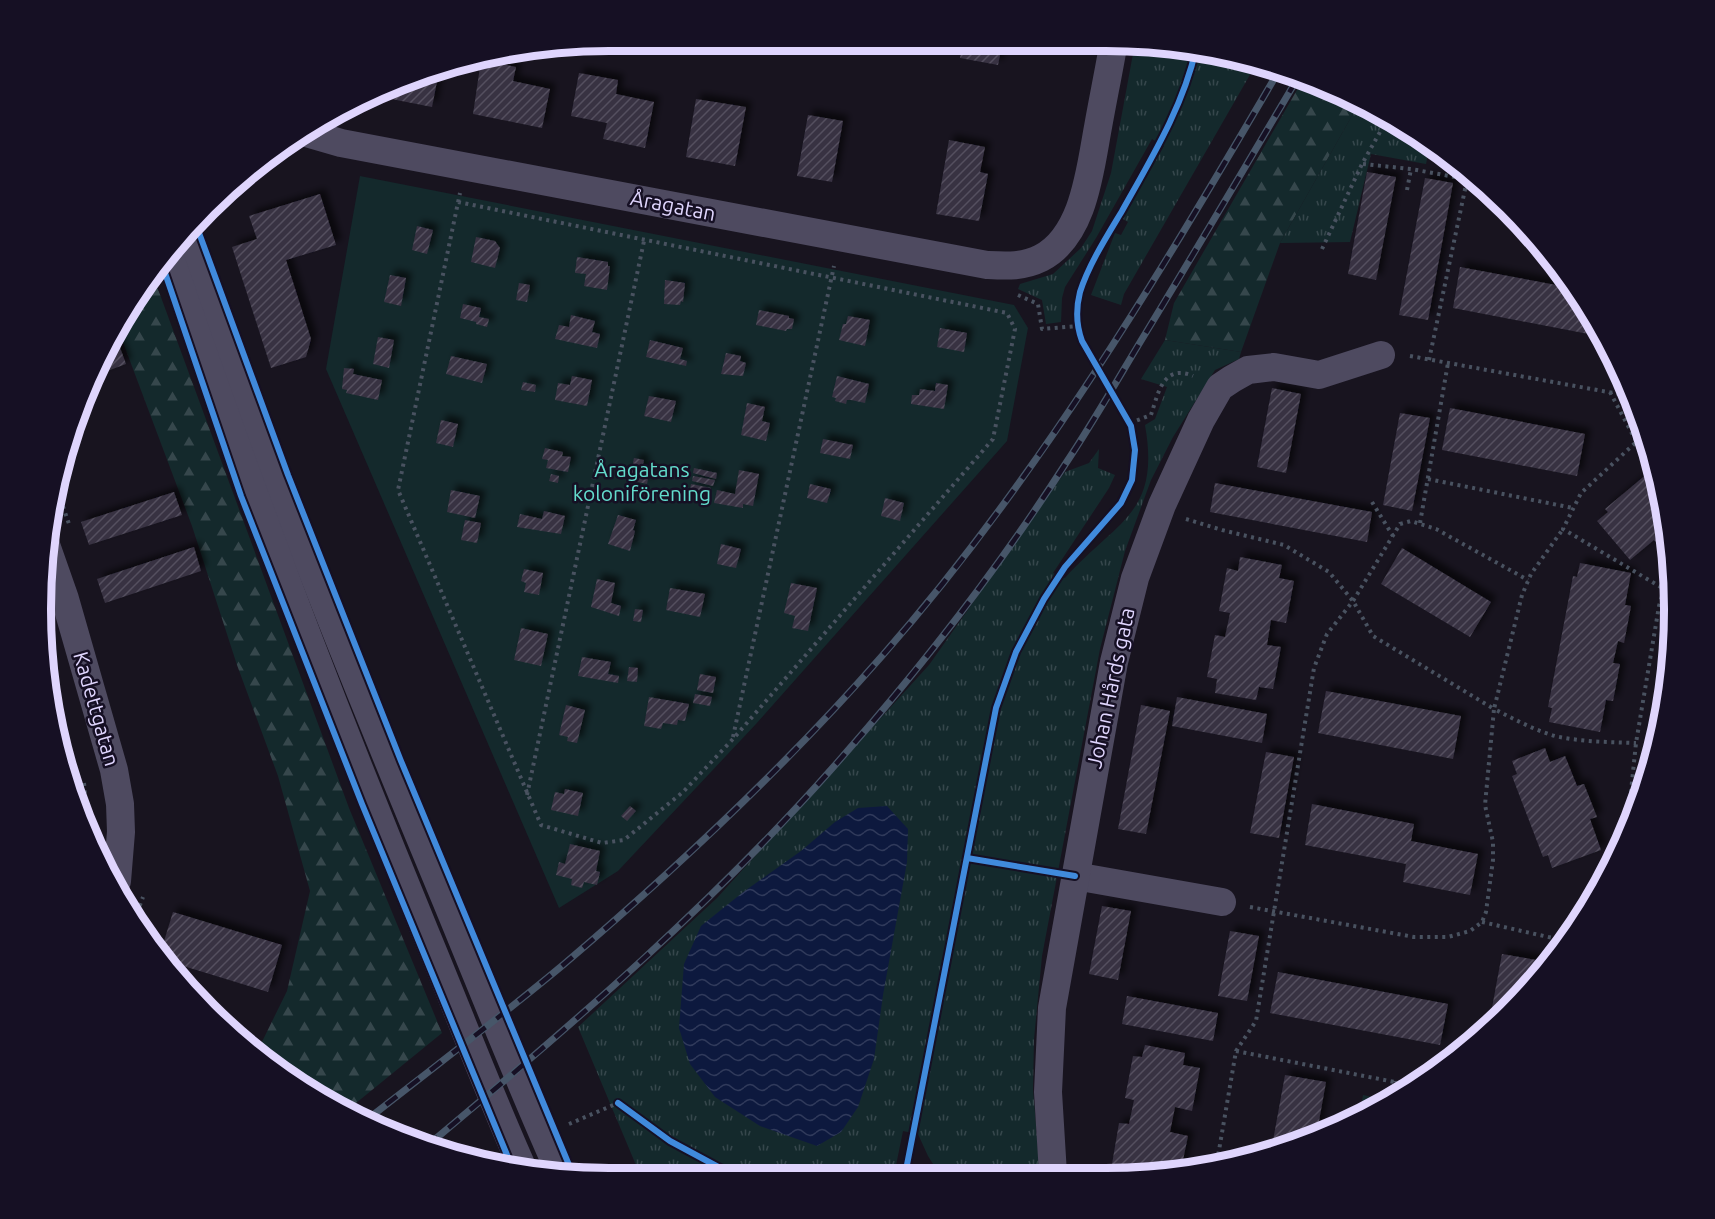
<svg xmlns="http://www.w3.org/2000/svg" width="1715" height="1219" font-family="Ubuntu,sans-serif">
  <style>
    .green { fill: #14292c }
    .forest { fill: url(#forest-firs) }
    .park { fill: url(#park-tufts) }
    .water { fill: url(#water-waves) }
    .building { fill: url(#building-hatch); filter: url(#shadow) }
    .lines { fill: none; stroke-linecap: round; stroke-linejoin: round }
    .path { stroke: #495260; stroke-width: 4; stroke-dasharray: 3 4.5; stroke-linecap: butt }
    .minor { stroke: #4e4a60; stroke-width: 28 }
    .rail-casing { stroke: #475669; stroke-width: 7 }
    .rail { stroke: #161024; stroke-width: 4.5; stroke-dasharray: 14; stroke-linecap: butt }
    .cycleway-casing { stroke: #161024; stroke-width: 10 }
    .cycleway { stroke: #408adc; stroke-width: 6 }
    .labels { text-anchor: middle; stroke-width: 5; stroke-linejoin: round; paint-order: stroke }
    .street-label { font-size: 21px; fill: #dfd5fd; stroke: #161024 }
    .park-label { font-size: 21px; fill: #63dbcc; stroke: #161024 }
    .rim { fill: none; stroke: #dfd5fd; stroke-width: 8 }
  </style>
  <defs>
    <pattern id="forest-firs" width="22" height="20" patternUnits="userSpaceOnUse" patternTransform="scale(1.5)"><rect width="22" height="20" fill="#14292c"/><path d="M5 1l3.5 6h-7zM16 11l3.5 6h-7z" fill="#36474c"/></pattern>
    <pattern id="park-tufts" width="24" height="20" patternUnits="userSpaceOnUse" patternTransform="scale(1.5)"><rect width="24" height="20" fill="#14292c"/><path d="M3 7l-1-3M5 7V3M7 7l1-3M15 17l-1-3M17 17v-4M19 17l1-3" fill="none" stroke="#36474c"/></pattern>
    <pattern id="water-waves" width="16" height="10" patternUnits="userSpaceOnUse" patternTransform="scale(1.5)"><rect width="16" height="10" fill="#0d193e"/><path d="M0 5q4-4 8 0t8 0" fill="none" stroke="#303a5b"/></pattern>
    <pattern id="building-hatch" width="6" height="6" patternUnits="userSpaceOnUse" patternTransform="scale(1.5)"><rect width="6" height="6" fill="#373242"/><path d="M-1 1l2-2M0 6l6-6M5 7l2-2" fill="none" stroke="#544f5e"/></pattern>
    <filter id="shadow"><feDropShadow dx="5.5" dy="-5.5" stdDeviation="3" flood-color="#0009"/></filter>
  </defs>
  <rect width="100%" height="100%" fill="#18141f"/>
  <polygon class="green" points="360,176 1014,305 1028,328 1007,441 756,724 618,871 559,908 326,369"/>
  <g class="forest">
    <polygon points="1301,83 1358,105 1280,243 1241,352 1165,340 1174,303"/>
    <polygon points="151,280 155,281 349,808 442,1033 345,1112 263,1061 256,1054 287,991 310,891 278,776 237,665 192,526 121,337 111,340"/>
  </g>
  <g class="park">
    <polygon points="1135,43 1217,52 1255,66 1124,294 1121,305 1091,295 1115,233 1121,235 1128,222 1123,219 1164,146 1152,139 1096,238 1065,287 1062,298 1061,322 1046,324 1042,300 1018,289 1020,284 1053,274 1081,248 1092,231 1111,173"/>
    <polygon points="1358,105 1390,117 1429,149 1426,164 1371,154 1350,242 1280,243"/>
    <path d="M 1165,340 L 1241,352 L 1239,359 L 1215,370 L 1173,437 L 1151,480 L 1125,551 L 1100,649 L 1042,956 L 1034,1039 L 1033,1089 L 1040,1174 L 940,1175 L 928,1156 L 918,1134 L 903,1131 L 894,1175 L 641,1177 L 578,1027 L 717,898 L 929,665 L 1065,472 L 1089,463 L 1099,449 L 1098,468 L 1115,475 L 1109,488 L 1053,573 L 1065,578 C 1116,521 1161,514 1145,425 L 1155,419 L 1167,387 L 1141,379 Z"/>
    <polygon points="1363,1095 1386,1100 1359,1119"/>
  </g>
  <polygon class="water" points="887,806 908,829 907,862 883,995 874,1059 858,1107 841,1132 817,1146 760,1126 715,1097 690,1064 679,1028 684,964 701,926 742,893 801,851 835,822 858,808"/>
  <g class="building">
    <polygon points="963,41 1003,41 998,65 960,58"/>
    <polygon points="481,60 516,67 513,81 550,89 542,128 473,114"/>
    <polygon points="439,71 432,107 381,97"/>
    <polygon points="579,73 618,80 616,94 654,102 645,148 603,139 607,123 571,116"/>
    <polygon points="696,99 746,107 735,166 686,157"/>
    <polygon points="808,115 843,121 832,182 797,176"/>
    <polygon points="949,140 985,147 980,172 988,174 979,221 936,214"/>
    <polygon points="1367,172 1396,177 1376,280 1348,274"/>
    <polygon points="1425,178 1453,183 1428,320 1399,315"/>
    <polygon points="320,194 336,245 286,260 311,339 306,357 271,368 232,247 257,239 249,216"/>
    <polygon points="417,226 433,230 427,254 412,250"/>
    <polygon points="476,237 495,241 500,248 495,268 471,262"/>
    <polygon points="577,257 608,262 608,266 610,266 607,290 584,286 586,274 575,273"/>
    <polygon points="1460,267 1572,288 1598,325 1604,337 1453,308"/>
    <polygon points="390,275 406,278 401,306 384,302"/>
    <polygon points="665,280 685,283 683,302 681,301 680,305 664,304"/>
    <polygon points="519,283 530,285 527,302 516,300"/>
    <polygon points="463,304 481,308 479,317 489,319 487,327 476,324 476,322 460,318"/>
    <polygon points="759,310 789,316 789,318 794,319 792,329 787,329 786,331 756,325"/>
    <polygon points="571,315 595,321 592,332 600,334 597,348 555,339 559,325 569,327"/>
    <polygon points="848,316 870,320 865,346 839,340 843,324 846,324"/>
    <polygon points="940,328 967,333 964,352 937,347"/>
    <polygon points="378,337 394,340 389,368 373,364"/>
    <polygon points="650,340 683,348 680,359 687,361 686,366 646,357"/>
    <polygon points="118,342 126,364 94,376 99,358 108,345"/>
    <polygon points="726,353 741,356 740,361 746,363 743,376 721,374"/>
    <polygon points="451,356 487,364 482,383 446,374"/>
    <polygon points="344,368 354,369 353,374 382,380 378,400 346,393 347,390 342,389"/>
    <polygon points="572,376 592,380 587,406 555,400 558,383 570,385"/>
    <polygon points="837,376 869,384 865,403 851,400 847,400 846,404 835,401 836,398 832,397"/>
    <polygon points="523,382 536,385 535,392 521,390"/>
    <polygon points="936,383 948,385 944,409 911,404 912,395 919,395 920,389 935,391"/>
    <polygon points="1272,388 1301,394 1286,473 1257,467"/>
    <polygon points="649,396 676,401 671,422 644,416"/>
    <polygon points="747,403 765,407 762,421 770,423 766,441 741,435"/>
    <polygon points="1450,408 1585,434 1577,476 1442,450"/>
    <polygon points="1400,413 1430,418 1412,511 1383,505"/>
    <polygon points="441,420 458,424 453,447 436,443"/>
    <polygon points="823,439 853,445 850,459 820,453"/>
    <polygon points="545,448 563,452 562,456 571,457 568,472 546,468 548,460 542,459"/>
    <polygon points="634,458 644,460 642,468 650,470 647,484 629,480"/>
    <polygon points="694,468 717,473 716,479 693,473"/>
    <polygon points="1654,468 1670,536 1659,545 1654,540 1630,560 1597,521 1608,512 1605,509"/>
    <polygon points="739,470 759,474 753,506 743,504 743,508 714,503 717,490 735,494"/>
    <polygon points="551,474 559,476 558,483 549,481"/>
    <polygon points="693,476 715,480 713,486 692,481"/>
    <polygon points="1215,483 1372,512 1367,542 1210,512"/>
    <polygon points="691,484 711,488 710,493 690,489"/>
    <polygon points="810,484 831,489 827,503 807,498"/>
    <polygon points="451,490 480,496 475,518 447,512"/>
    <polygon points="174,492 182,515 89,545 81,522"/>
    <polygon points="885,498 904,503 900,521 881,516"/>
    <polygon points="544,511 565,516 561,534 517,527 520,514 542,519"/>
    <polygon points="618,515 636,520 633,530 635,531 630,551 608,544"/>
    <polygon points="465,520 481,523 477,543 461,540"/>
    <polygon points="721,544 741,549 736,568 717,564"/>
    <polygon points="194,547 201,571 105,603 97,579"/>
    <polygon points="1402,548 1491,602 1470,637 1381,584"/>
    <polygon points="1240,557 1282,565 1279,578 1294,581 1286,623 1271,620 1267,645 1281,647 1273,689 1259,687 1256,700 1215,693 1217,679 1207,677 1215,635 1225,637 1230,613 1219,611 1227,568 1238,571"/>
    <polygon points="1580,563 1631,573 1625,605 1631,606 1624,643 1618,641 1613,663 1620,664 1613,701 1606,700 1600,732 1549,722 1552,708 1548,707 1553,681 1573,576 1577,577"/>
    <polygon points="524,569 543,573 539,595 524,592 526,583 521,581"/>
    <polygon points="597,579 615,583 611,603 621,606 619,616 591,607"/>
    <polygon points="791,583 817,588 808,631 792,628 795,616 784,613"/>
    <polygon points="670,588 705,594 700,617 666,610"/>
    <polygon points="635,609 643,610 641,622 633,621"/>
    <polygon points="521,628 548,634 541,666 514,660"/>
    <polygon points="582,657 611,662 608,674 619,676 618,683 578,676"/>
    <polygon points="629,667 638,668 637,682 627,681"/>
    <polygon points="700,674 716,677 713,693 697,690"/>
    <polygon points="1326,691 1461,716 1453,759 1318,733"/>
    <polygon points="695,694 712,697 710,706 693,703"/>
    <polygon points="649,697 689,704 685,721 678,720 677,725 663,723 661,729 644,726"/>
    <polygon points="1177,697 1267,714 1262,743 1172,726"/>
    <polygon points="566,705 585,710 577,743 567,741 568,737 559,735"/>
    <polygon points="1141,705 1170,711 1146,834 1118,829"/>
    <polygon points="1545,748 1550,762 1565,756 1577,786 1584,784 1597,817 1590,819 1601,850 1552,868 1548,855 1543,857 1512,776 1517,774 1512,761"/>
    <polygon points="1266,752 1294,757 1279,838 1250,833"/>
    <polygon points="565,789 583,793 578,816 551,810 555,792 564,794"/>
    <polygon points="1312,804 1414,824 1411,841 1478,854 1470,895 1403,882 1406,864 1305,845"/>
    <polygon points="630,806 636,811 627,821 621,816"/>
    <polygon points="570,844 600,851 596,871 600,872 597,885 584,882 582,888 571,885 572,879 556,875 559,862 565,864"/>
    <polygon points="1102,906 1131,911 1118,980 1089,974"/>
    <polygon points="173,912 282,945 268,992 167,961 161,951"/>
    <polygon points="1230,931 1259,936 1247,1001 1218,996"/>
    <polygon points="1502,954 1542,961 1540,974 1488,1029"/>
    <polygon points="1278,972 1448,1004 1440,1045 1270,1013"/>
    <polygon points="1127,996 1218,1013 1213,1041 1122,1024"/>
    <polygon points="1145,1045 1185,1053 1183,1065 1200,1068 1192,1111 1175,1107 1170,1132 1188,1136 1180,1174 1120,1174 1122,1166 1112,1164 1119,1123 1129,1124 1134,1100 1125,1098 1133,1056 1142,1057"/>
    <polygon points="1285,1075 1326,1082 1317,1132 1272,1146"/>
  </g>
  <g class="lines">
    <g class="path">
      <polyline points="1363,164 1411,169 1466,179"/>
      <polyline points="1407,190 1411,169"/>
      <polyline points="458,202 1007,313 1015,329 993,439 733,739 683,792 624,840 602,843 541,825 398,490 460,193"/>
      <polyline points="1322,249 1362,164 1389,116"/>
      <polyline points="1018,295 1038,304 1042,329 1078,326"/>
      <polyline points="1410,356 1630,396"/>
      <polyline points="1429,360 1467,180"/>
      <polyline points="1610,392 1636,441"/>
      <path d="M 1130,423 L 1151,415 C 1158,394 1163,363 1193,376"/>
      <polyline points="1646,433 1581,493 1563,529 1664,589"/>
      <polyline points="1428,479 1573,508"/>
      <polyline points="58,492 69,524"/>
      <polyline points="1372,502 1393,536"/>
      <polyline points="1186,519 1222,530 1284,545 1329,572 1353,601 1373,636 1494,709 1522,595 1531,574 1563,529"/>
      <polyline points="1420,523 1448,363"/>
      <polyline points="733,737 834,266"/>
      <polyline points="84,783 89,835"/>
      <polyline points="527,795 644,241"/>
      <polyline points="1634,814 1630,801 1636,743 1659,606 1664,589 1671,578"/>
      <path d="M 1250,907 L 1414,937 L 1448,937 L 1470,931 L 1482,922 L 1486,912 L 1493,860 L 1493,842 L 1485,805 L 1494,709 C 1514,719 1534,730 1555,736 C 1581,742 1609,742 1636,743"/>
      <polyline points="137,913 143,897"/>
      <polyline points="1482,922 1566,941"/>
      <polyline points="1236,1051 1410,1085"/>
      <polyline points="1392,1097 1395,1081"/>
      <polyline points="569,1124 618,1103"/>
      <polyline points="1217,1162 1236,1051 1256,1021 1314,668 1327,634 1353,601 1400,524 1411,521 1436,529 1528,580"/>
    </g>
    <g class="minor">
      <path d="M 303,132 L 341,143 L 987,265 C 1007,266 1023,267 1041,258 C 1084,236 1090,170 1098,127 C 1103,99 1109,70 1114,41"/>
      <path d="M 184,232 C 264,455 352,675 443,893 C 482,987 519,1082 561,1175"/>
      <path d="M 169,254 C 247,483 333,708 425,932 C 458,1011 488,1091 523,1169"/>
      <polyline points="45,542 65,599 114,770 120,804 121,832 117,881"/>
      <polyline points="1075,876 1222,902"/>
      <polyline points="1053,1174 1048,1092 1052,1008 1114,662 1135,578 1162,505 1201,420 1220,387 1232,379 1248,370 1274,367 1319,375 1381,355"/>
    </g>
    <defs>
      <g id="rail">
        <path d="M 364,1122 C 430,1070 498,1019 563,965 C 676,869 784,768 882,656 C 1037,480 1158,277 1277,74"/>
        <path d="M 427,1146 C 573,1024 718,900 843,756 C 924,664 1000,566 1066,463 C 1092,424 1115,384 1139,344 C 1192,257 1244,169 1296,81"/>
      </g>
    </defs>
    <use href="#rail" class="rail-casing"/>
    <use href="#rail" class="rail"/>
    <defs>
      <g id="cycleway">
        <polyline points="195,222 288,475 401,761 574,1177"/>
        <polyline points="162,264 241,496 362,804 512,1167"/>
        <polyline points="967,858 1075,876"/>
        <polyline points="618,1103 670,1141 735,1176"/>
        <path d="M 905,1175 L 996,708 L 1016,652 L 1044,599 L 1065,567 L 1121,503 L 1132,480 L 1135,450 L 1131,426 L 1082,341 C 1076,325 1076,308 1080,292 C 1089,264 1107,236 1122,211 C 1151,159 1183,107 1196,49"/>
      </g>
    </defs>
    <use href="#cycleway" class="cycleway-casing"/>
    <use href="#cycleway" class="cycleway"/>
  </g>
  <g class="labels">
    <g class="street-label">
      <text transform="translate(673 206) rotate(11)" y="7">Åragatan</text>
      <text transform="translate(1111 688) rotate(-78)" y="7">Johan Hårds gata</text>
      <text transform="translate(96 709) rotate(74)" y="7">Kadettgatan</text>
    </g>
    <g class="park-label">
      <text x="642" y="477">Åragatans<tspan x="642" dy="24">koloniförening</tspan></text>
    </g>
  </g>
  <path d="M0 0H1715V1219H0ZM609 51H1106A558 558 0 0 1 1664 609V610A558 558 0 0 1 1106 1168H609A558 558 0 0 1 51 610V609A558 558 0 0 1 609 51Z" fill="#161024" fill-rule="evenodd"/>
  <path class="rim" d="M609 51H1106A558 558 0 0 1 1664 609V610A558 558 0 0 1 1106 1168H609A558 558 0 0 1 51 610V609A558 558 0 0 1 609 51Z"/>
</svg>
